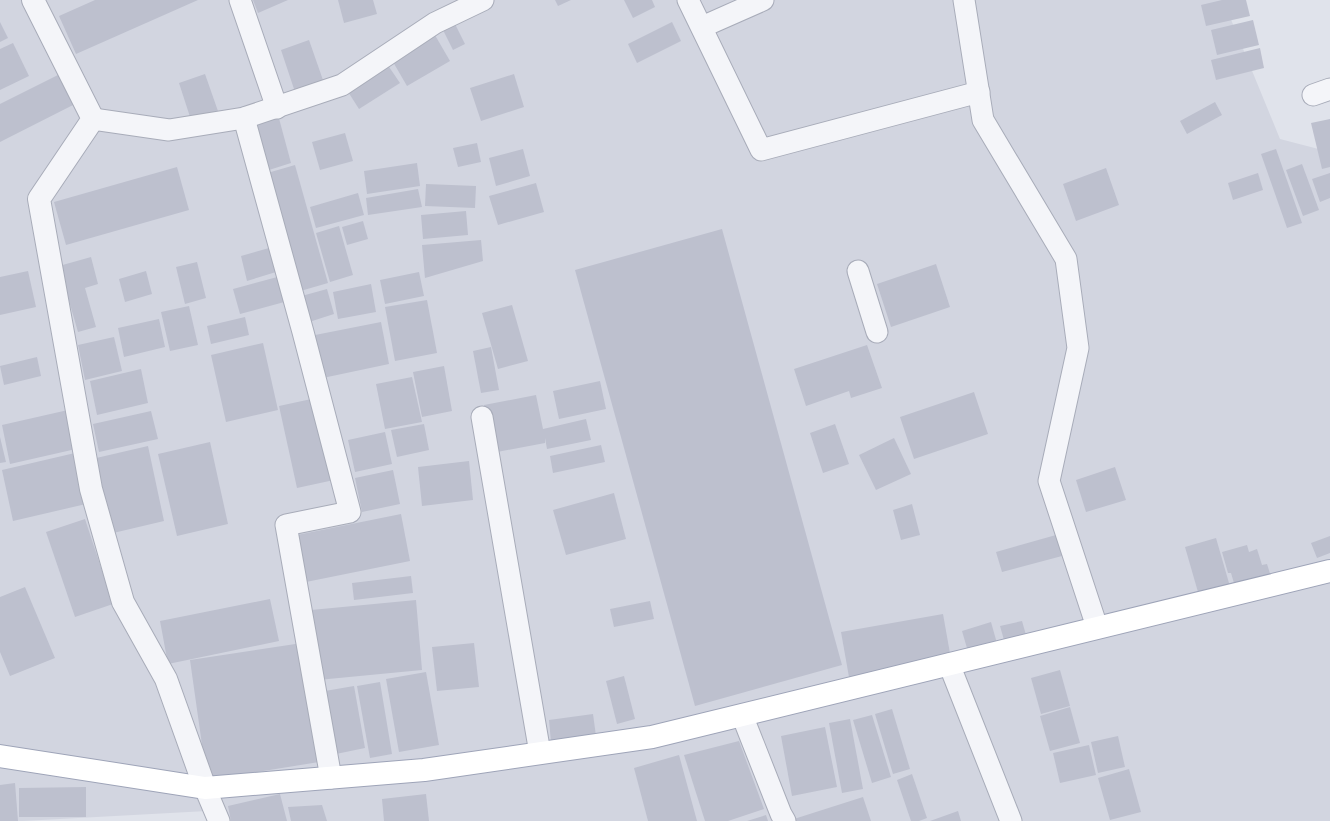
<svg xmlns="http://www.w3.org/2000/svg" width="1330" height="821" font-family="'Open Sans',sans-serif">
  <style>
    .built { fill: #d2d5e0 }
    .building { fill: #bdc0ce }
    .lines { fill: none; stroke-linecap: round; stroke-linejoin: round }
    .minor-casing { stroke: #a8acb9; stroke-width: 23 }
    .tertiary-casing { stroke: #a8acb9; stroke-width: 24 }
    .primary-casing { stroke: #9ea4b8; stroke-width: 24 }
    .minor { stroke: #f4f5f9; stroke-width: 21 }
    .tertiary { stroke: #f4f5f9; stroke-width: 22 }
    .primary { stroke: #fff; stroke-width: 22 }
  </style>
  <rect width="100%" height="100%" fill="#e0e3eb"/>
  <polygon class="built" points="0,0 1223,0 1280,139 1330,152 1330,821 211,821 207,811 23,821 0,821"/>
  <g class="building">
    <polygon points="95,0 198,0 76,54 59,16"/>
    <polygon points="253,0 288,0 258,13"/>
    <polygon points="338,0 373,0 377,14 344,23"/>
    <polygon points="555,0 571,0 558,6"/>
    <polygon points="624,0 652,0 655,7 633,18"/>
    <polygon points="1222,0 1246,0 1250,16 1206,26 1201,5"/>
    <polygon points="452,18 465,44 453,50 440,24"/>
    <polygon points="1253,20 1259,45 1217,55 1211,30"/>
    <polygon points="0,22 8,38 0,42"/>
    <polygon points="672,22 681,41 637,63 628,44"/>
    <polygon points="432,30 450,61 407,86 389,55"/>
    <polygon points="309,40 324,83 295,92 281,50"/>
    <polygon points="13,43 29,76 0,90 0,49"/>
    <polygon points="1260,48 1264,68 1216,80 1211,60"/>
    <polygon points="385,61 400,83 359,109 345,87"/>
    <polygon points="60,74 75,104 0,142 0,104"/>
    <polygon points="205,74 219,114 192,123 179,83"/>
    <polygon points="514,74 524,107 481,121 470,88"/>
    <polygon points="1215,102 1222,115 1187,134 1180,121"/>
    <polygon points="277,111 291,163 269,170 254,117"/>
    <polygon points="1330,119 1330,167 1322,169 1311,123"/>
    <polygon points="345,133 353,161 320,170 312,142"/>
    <polygon points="477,143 481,162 458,167 453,148"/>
    <polygon points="523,149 530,176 496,186 489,158"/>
    <polygon points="1276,149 1302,223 1287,228 1261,154"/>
    <polygon points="417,163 420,186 367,194 364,171"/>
    <polygon points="1302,164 1319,210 1303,216 1286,170"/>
    <polygon points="295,165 328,283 297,292 264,174"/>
    <polygon points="177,167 189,210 66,245 54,202"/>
    <polygon points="1106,168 1119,205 1076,221 1063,184"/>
    <polygon points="1258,173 1263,190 1233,200 1228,183"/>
    <polygon points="1330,173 1330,198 1320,202 1312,179"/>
    <polygon points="536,183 544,212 498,225 489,196"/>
    <polygon points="426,184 476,186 475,208 425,206"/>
    <polygon points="418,189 422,207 368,215 366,198"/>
    <polygon points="358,193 364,215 316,228 310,207"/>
    <polygon points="466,211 468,235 423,239 421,215"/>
    <polygon points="363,221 368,239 347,245 342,227"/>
    <polygon points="339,226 353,275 330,282 316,233"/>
    <polygon points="722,229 842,665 695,706 575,270"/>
    <polygon points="481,240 483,261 425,278 422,245"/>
    <polygon points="269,248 276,272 247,281 241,256"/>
    <polygon points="91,257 98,284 85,288 96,327 78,332 59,266"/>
    <polygon points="197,262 206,298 185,304 176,267"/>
    <polygon points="936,264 950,307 891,327 877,284"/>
    <polygon points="28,271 36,307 0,315 0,277"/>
    <polygon points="146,271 152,294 125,302 119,279"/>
    <polygon points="419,272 424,296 385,304 380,280"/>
    <polygon points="281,276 288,301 240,314 233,289"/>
    <polygon points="371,284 376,312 338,319 333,292"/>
    <polygon points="327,289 334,314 306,323 298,297"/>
    <polygon points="427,300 437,353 395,361 385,307"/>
    <polygon points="512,305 528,361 498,369 482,313"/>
    <polygon points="189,306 198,345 170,351 161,312"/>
    <polygon points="245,317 249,335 211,344 207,326"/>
    <polygon points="159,319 165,347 124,357 118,328"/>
    <polygon points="381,322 389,364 318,379 310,336"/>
    <polygon points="114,337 122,371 85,380 78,345"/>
    <polygon points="263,343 278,410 226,422 211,355"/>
    <polygon points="867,345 882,388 851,398 849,391 806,406 794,369"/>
    <polygon points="491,347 499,390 481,393 473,351"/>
    <polygon points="37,357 41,376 4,385 0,366"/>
    <polygon points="444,366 452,411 422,417 413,372"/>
    <polygon points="141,369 148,403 97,415 90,381"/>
    <polygon points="412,377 422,422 385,429 376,384"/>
    <polygon points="600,381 606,409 559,419 553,391"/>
    <polygon points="974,392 988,434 914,459 900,417"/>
    <polygon points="536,395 543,429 586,419 591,440 547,449 545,438 545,443 492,453 484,405"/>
    <polygon points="316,398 334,480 297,488 279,406"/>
    <polygon points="68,410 76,449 10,464 2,425"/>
    <polygon points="151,411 158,439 99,452 93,424"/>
    <polygon points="424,424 429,450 397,457 391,430"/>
    <polygon points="835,424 849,464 823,473 810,433"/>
    <polygon points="385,432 392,464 355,472 348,440"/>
    <polygon points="0,437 6,462 0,463"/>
    <polygon points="894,438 911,474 876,490 859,455"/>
    <polygon points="210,442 228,524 177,536 158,454"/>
    <polygon points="601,445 605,462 553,473 550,456"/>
    <polygon points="148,446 164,521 109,534 92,459"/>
    <polygon points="75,453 86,504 13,521 2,470"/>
    <polygon points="469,461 473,500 422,506 418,467"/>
    <polygon points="1115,467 1126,500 1086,512 1076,480"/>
    <polygon points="393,470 400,504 362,512 355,478"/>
    <polygon points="614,493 626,539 566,555 553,510"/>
    <polygon points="912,504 920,535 901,540 893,510"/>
    <polygon points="401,514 410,561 306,582 297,535"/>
    <polygon points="85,519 113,604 75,617 46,532"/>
    <polygon points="1056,535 1062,556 1002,572 996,552"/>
    <polygon points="1330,536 1330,553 1317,558 1311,543"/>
    <polygon points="1216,538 1231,590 1200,599 1185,547"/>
    <polygon points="1247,545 1249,552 1257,549 1262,565 1267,564 1272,580 1236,590 1231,573 1228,573 1222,552"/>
    <polygon points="411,576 413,593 354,600 352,583"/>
    <polygon points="25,587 55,658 10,676 0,652 0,597"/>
    <polygon points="270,599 279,641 168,664 160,621"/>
    <polygon points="416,600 422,670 318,680 311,610"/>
    <polygon points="650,601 654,619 614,627 610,609"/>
    <polygon points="943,614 951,659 849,677 841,632"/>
    <polygon points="1022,621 1026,635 1004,640 1000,626"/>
    <polygon points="991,622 998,647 969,655 962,631"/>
    <polygon points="302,643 319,762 207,780 190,660"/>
    <polygon points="474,643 479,687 437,691 432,647"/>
    <polygon points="1060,670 1070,706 1041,714 1031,678"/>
    <polygon points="426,672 439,745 399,752 386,679"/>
    <polygon points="624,676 635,719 617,724 606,681"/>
    <polygon points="380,682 392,754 370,758 357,686"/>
    <polygon points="354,686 365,748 336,754 325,691"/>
    <polygon points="1070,707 1080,743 1050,751 1040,716"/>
    <polygon points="892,709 910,769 893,774 875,714"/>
    <polygon points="593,714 596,736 551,742 549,720"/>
    <polygon points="872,715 891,777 872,783 853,720"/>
    <polygon points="850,719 863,789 842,793 829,723"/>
    <polygon points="825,727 837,787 792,796 781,736"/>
    <polygon points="1118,736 1125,767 1098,773 1091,742"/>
    <polygon points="739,741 764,809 728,821 705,821 684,755"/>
    <polygon points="1089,745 1096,775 1060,783 1053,753"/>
    <polygon points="679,755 697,821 648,821 634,768"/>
    <polygon points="1129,769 1141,812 1110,820 1098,778"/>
    <polygon points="912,774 927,818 919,821 911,821 897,780"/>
    <polygon points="15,783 18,821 0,821 0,785"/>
    <polygon points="86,787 86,817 19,817 19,788"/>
    <polygon points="280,794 287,821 231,821 228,806"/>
    <polygon points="426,794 429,821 384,821 382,799"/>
    <polygon points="863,797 871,821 795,821 794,819"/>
    <polygon points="322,805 327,821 291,821 288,807"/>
    <polygon points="958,811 961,821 930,821"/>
    <polygon points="766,815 768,821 747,821"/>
  </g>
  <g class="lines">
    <defs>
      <g id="minor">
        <polyline points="240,0 277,108"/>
        <polyline points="688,0 761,150 979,92"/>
        <polyline points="964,0 983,120 1066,259 1078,348 1049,481 1097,627"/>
        <polyline points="702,27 763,0"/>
        <polyline points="1313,95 1330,89"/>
        <polyline points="244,118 303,332 350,512 286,525 331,778"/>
        <polyline points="93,119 169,130 244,118 342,85 435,23 483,0"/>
        <polyline points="858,271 877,332"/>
        <polyline points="482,417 540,753"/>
        <polyline points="949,664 1011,821"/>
        <polyline points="742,715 781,814 785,821"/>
        <polyline points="205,788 219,821"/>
      </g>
      <polyline id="tertiary" points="33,0 93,119 39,199 91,489 123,602 166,679 205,788"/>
      <polyline id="primary" points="0,756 205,788 424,770 652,737 1330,571"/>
    </defs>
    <use href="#minor" class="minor-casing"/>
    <use href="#tertiary" class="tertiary-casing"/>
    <use href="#primary" class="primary-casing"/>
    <use href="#minor" class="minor"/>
    <use href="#tertiary" class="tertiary"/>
    <use href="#primary" class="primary"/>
  </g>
</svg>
